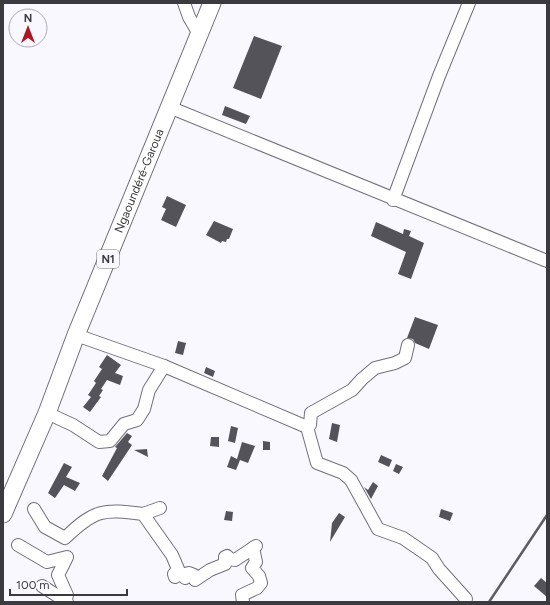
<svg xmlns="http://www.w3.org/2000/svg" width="550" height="605" viewBox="0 0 550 605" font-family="Figtree,sans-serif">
<rect width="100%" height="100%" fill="#f9f7ff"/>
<g fill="#55535a">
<path d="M254,36L282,46L261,99L233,88Z"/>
<path d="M225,106L250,116L246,124L222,115Z"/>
<path d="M167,196L186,205L176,227L161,220L166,209L162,207Z"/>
<path d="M214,221L233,229L229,239H227L226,242L222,241L221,243L206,235Z"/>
<path d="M376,222L403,234L404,229L411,231L409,236L424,243L411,279L398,274L406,252L371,236Z"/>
<path d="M415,317L438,325L429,349L415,343L413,339L407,338Z"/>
<path d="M178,341L186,343L183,355L175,353Z"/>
<path d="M107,355L121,365L115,373L123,376L120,385L107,380L101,389L103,390L99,396L101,397L90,412L83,407L91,397L88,395L96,383L94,381L102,369L99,367Z"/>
<path d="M206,367L215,371L213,377L204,373Z"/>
<path d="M332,423L340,425L337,442L329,439Z"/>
<path d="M231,426L238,428L235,443L228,441Z"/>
<path d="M127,433L132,436L128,442L132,445L108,481L102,476L117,448L115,447Z"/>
<path d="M211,437H219V447L210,446Z"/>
<path d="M263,441L270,442V450H263Z"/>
<path d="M242,442L255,446L248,463L240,460L236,470L227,467L231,456L237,459Z"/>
<path d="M147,449L148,457L134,450Z"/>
<path d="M381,455L392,460L389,467L378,462Z"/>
<path d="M64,463L72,467L66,477L80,483L75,491L64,485L55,498L48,493Z"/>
<path d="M396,464L403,467L399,474L393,471Z"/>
<path d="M373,482L378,486L371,499L364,487L368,490Z"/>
<path d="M441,509L453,513L450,521L439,517Z"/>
<path d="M226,511L233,512L232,521L224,520Z"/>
<path d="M339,513L345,517L330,542L332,523Z"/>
<path d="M541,578L547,583V597L534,586Z"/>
</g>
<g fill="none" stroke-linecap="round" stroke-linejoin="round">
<g stroke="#727078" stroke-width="14">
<g id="minor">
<path d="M184,3L189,17L199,34"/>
<path d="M169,107L547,261"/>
<path d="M393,200L439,76L469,3"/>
<path d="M76,335L164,366L307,427L310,425L311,413L352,390L362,379L375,368L395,363L405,358L408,345"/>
<path d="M47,413L73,425L99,442L110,441L124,424L137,420L144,409L149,390L164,366"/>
<path d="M307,427L317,463L343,473L351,480L378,529L403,538L432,558L439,569L466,599"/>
<path d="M34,509L45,527L65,538C95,509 103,509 143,514L172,555L178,569L174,574L175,577L181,573L185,578L186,574L189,573L194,575L195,580L210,570L225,564V557L227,556L230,559L235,560L253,548"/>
<path d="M143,514L160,508"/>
<path d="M18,545L47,562L67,557L58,575L67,595L66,599L64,600L67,602"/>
<path d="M42,586L64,600"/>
<path d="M243,602L242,595L257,588L261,583L259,576L252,568L256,562L253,548L256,546"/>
</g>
</g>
<g stroke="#727078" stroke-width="19">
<g id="highway">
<path id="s1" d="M3,514L47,413L76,335L212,3"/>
</g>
</g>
<use href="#minor" stroke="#fff" stroke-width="12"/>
<use href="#highway" stroke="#fff" stroke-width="17"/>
<path stroke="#5d5c61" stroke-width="2.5" d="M489,602L547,515"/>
</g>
<g text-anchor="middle" stroke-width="4" stroke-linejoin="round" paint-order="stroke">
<rect fill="#f9f7ff" stroke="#747379" stroke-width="1" x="97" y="250" width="22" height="18" rx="3"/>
<g font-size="11" font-weight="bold" fill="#3b3b3f">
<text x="108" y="263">N1</text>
</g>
<g font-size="12" fill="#3b3b3f" stroke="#f9f7ff">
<text dy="4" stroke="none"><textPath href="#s1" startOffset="360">Ngaoundéré-Garoua</textPath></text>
</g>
</g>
<rect width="550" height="605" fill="none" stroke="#3b3b3f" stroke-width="8"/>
<g transform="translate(28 28)"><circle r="19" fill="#f9f7ff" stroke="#adacb2"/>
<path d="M0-3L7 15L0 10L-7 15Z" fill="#ac1821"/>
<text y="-6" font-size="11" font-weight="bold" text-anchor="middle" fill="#3b3b3f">N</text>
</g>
<path d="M10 589v6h117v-6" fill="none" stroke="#3b3b3f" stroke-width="2"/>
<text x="16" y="589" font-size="12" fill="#3b3b3f" stroke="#f9f7ff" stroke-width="3" paint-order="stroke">100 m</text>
</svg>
